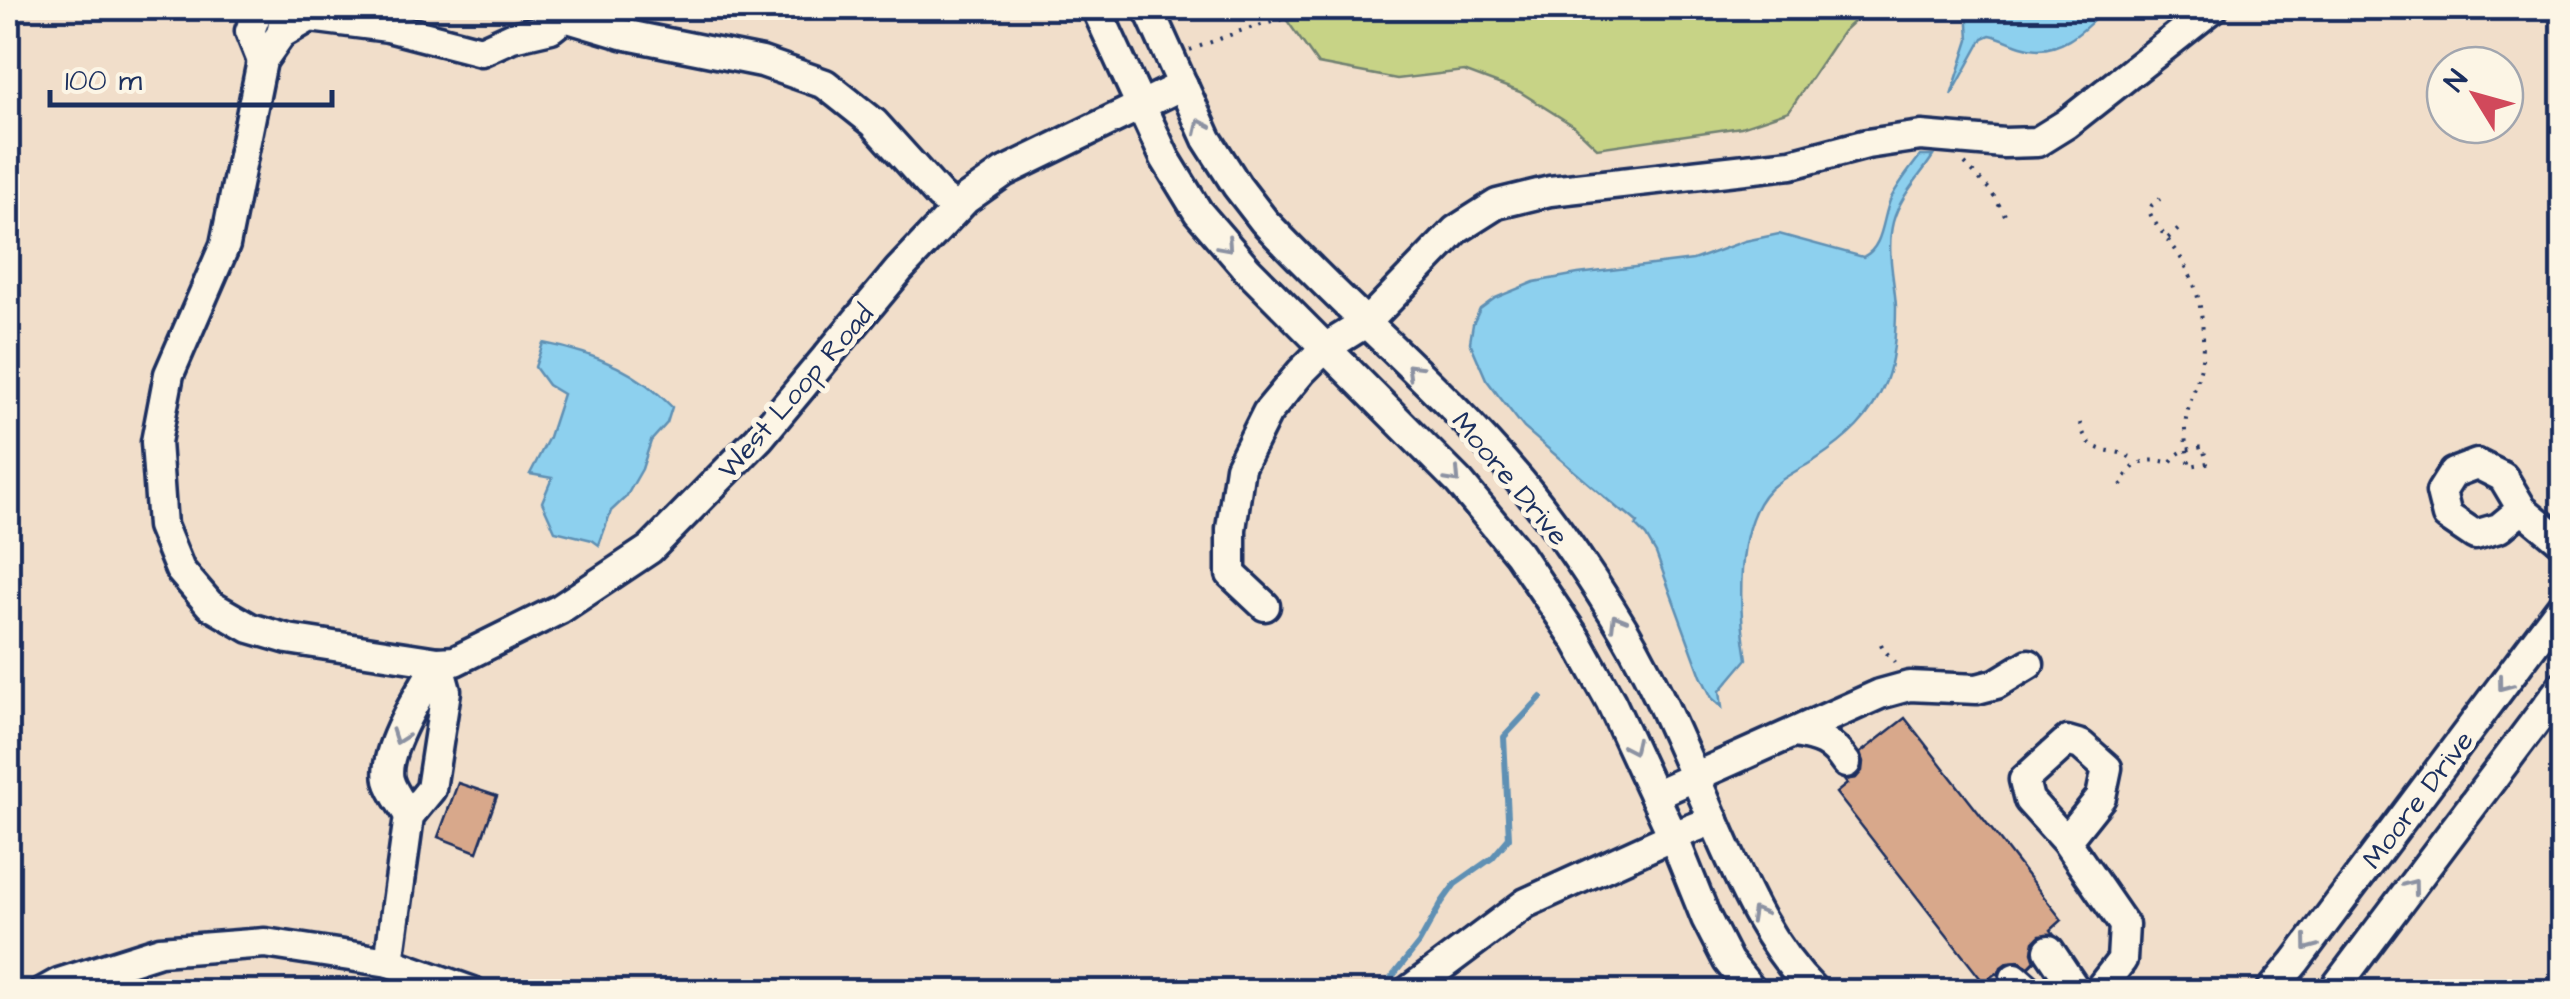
<svg xmlns="http://www.w3.org/2000/svg" width="2570" height="999" viewBox="0 0 2570 999" font-family="'Architects Daughter',sans-serif">
<rect width="100%" height="100%" fill="#fcf5e5"/>
<filter id="ink" filterUnits="userSpaceOnUse"><feTurbulence type="fractalNoise" baseFrequency=".01" numOctaves="2"/><feDisplacementMap in="SourceGraphic" scale="20" xChannelSelector="R" yChannelSelector="G"/><feConvolveMatrix kernelMatrix="1 2 1 2 8 2 1 2 1" color-interpolation-filters="sRGB"/></filter>
<g filter="url(#ink)">
<path fill="#f1deca" fill-rule="evenodd" d="M8,8H2562V991H8ZM2445,65H2505V125H2445Z"/>
<path fill="#c7d386" stroke="#718172" stroke-width="2.5" d="M1187,8H1868L1843,31L1789,111L1741,127L1597,148L1574,126L1520,92L1464,71L1397,79L1318,64L1281,12L1253,16L1187,15Z"/>
<g fill="#8dd0ee" stroke="#5f90b4" stroke-width="2.5">
<path d="M1967,8H2106C2084,31 2057,58 2021,46C2011,43 2001,37 1990,35L1983,38L1951,96L1969,40Z"/>
<path d="M1920,156H1933C1919,178 1900,196 1893,222C1886,250 1894,277 1896,306C1896,329 1894,360 1886,381C1871,418 1847,439 1815,460C1800,469 1783,477 1770,489C1734,525 1739,613 1747,659L1720,691L1722,707L1712,698L1701,676L1656,553L1646,536L1636,526L1638,523L1625,512L1623,513L1524,428L1498,395L1486,379L1470,342L1473,324L1480,309L1495,298L1534,282L1578,274L1693,260L1745,241L1779,234L1863,257C1884,247 1882,218 1891,198C1899,183 1909,170 1920,156Z"/>
<path d="M543,343C591,352 638,371 672,407L667,423L651,441L642,469L626,497L611,511L599,545L592,540L555,531L542,502L552,478L530,474L549,437L563,394L548,385L535,367Z"/>
</g>
<g fill="none" stroke-linecap="round" stroke-linejoin="round">
<path stroke="#5f90b4" stroke-width="6" d="M1380,992L1419,943L1442,902L1455,884L1492,858L1509,838L1504,737L1541,697"/>
</g>
<g fill="#d8a88b" stroke="#1b2f5e" stroke-width="2.5">
<path d="M1905,718L2062,920L2051,930L2054,934L2040,935L2034,941L2032,952L2035,961L2029,967L2019,961L2008,962L2001,967L1998,975L1996,973L1984,983L1836,793L1847,784L1844,780L1856,778L1862,771L1863,762L1860,753Z"/>
<path d="M458,783L497,796L477,852L438,837Z"/>
</g>
<g fill="none" stroke-linecap="round" stroke-linejoin="round">
<g stroke="#1b2f5e" stroke-width="35">
<g id="minor">
<path d="M259,8L250,31L262,61"/>
<path d="M286,8L281,34L262,61L225,245L169,374L156,442L162,526L180,570L210,605L250,628L288,639L438,662L455,661L560,609L650,549L759,438L899,270L966,199L1004,172L1183,85"/>
<path d="M1096,8L1165,158L1198,212L1247,269L1459,482L1518,553L1576,639L1611,702L1673,836L1706,918L1728,961L1753,992"/>
<path d="M1148,8L1207,139L1237,186L1264,221C1347,310 1442,388 1520,481C1554,522 1584,566 1612,611C1656,680 1685,756 1718,830C1744,889 1768,945 1815,992"/>
<path d="M565,17L622,34L762,62L825,84L874,123L940,196L956,209"/>
<path d="M281,34L310,17L388,27L481,51L512,37L551,28L565,17L567,8"/>
<path d="M2522,509L2499,528L2475,535L2447,516L2441,492L2453,473L2477,464L2503,477L2522,509L2562,542"/>
<path d="M1265,606L1231,574V529L1240,467L1267,413L1301,372L1325,348L1367,322L1456,230L1497,204L1550,191L1791,164L1867,144L1921,136L2004,143L2037,142L2066,124L2213,8"/>
<path d="M1794,733C1819,737 1831,741 1846,763"/>
<path d="M1654,795L1880,694L1909,686L1977,689L1996,684L2029,664"/>
<path d="M409,816C403,805 392,792 389,780C382,751 423,688 438,662"/>
<path d="M2066,841L2101,797L2107,768L2081,745L2067,741L2024,780L2029,800L2066,841L2124,925L2122,960L2097,992"/>
<path d="M2049,950L2077,992"/>
<path d="M389,962L409,816L431,789L446,691L438,662"/>
<path d="M2015,978L2031,992"/>
<path d="M43,992L59,983L160,951L265,943L389,962L473,992"/>
<path d="M1407,992L1526,903L1673,836L1714,820"/>
<path d="M2270,992L2295,962L2562,606"/>
<path d="M2332,992L2562,686"/>
</g>
</g>
<g stroke="#1b2f5e" stroke-width="4" stroke-dasharray="2.5 8" stroke-linecap="butt">
<path d="M1190,50L1243,30L1313,11V8"/>
<path d="M1965,164L1990,190L2005,215"/>
<path d="M2168,238L2180,228L2178,225"/>
<path d="M2080,423C2090,463 2115,442 2136,462"/>
<path d="M2121,486C2130,463 2146,456 2170,463C2178,450 2189,449 2203,447L2207,463L2190,466C2187,454 2185,441 2185,428C2186,409 2194,393 2199,375C2204,356 2204,333 2201,313C2198,290 2189,269 2175,249C2166,237 2155,225 2149,211L2152,205L2160,199"/>
<path d="M1881,644C1885,654 1894,658 1898,668"/>
</g>
<use href="#minor" stroke="#fcf5e5" stroke-width="28"/>
</g>
<defs><path id="oneway-chevron" d="M-2-3.5L2.5 0L-2 3.5" fill="none" stroke-width="1.6" stroke-linecap="round" stroke-linejoin="round" transform="scale(2.5)"/></defs>
<g stroke="#8c92a2">
<use href="#oneway-chevron" transform="translate(1201 126) rotate(-115)"/>
<use href="#oneway-chevron" transform="translate(1226 245) rotate(48)"/>
<use href="#oneway-chevron" transform="translate(1413 370) rotate(-135)"/>
<use href="#oneway-chevron" transform="translate(1454 477) rotate(47)"/>
<use href="#oneway-chevron" transform="translate(1617 621) rotate(-121)"/>
<use href="#oneway-chevron" transform="translate(2504 684) rotate(127)"/>
<use href="#oneway-chevron" transform="translate(399 737) rotate(110)"/>
<use href="#oneway-chevron" transform="translate(1632 747) rotate(65)"/>
<use href="#oneway-chevron" transform="translate(2412 886) rotate(-53)"/>
<use href="#oneway-chevron" transform="translate(1757 914) rotate(-119)"/>
<use href="#oneway-chevron" transform="translate(2309 944) rotate(127)"/>
</g>
</g>
<g text-anchor="middle" stroke-width="10" stroke-linejoin="round" paint-order="stroke">
<g font-size="28" fill="#1b2f5e" stroke="#fcf5e5">
<text transform="translate(795 391) rotate(-49)" y="10">West Loop Road</text>
<text transform="translate(1511 478) rotate(50)" y="10">Moore Drive</text>
<text transform="translate(2417 799) rotate(-53)" y="10">Moore Drive</text>
</g>
</g>
<rect width="2570" height="999" fill="none" stroke="#fcf5e5" stroke-width="40"/>
<rect x="20" y="20" width="2530" height="959" fill="none" stroke="#1b2f5e" stroke-width="4" filter="url(#ink)"/>
<g transform="translate(2475 95) rotate(307)"><circle r="48" fill="#fcf5e5" stroke="#a2a6af" stroke-width="2.5"/>
<path d="M0-8L18 38L0 25L-18 38Z" fill="#d1495b"/>
<text y="-15" font-size="28" font-weight="bold" text-anchor="middle" fill="#1b2f5e">N</text>
</g>
<path d="M50 90v15h282v-15" fill="none" stroke="#1b2f5e" stroke-width="5"/>
<text x="65" y="90" font-size="30" fill="#1b2f5e" stroke="#fcf5e5" stroke-width="8" paint-order="stroke">100 m</text>
</svg>
